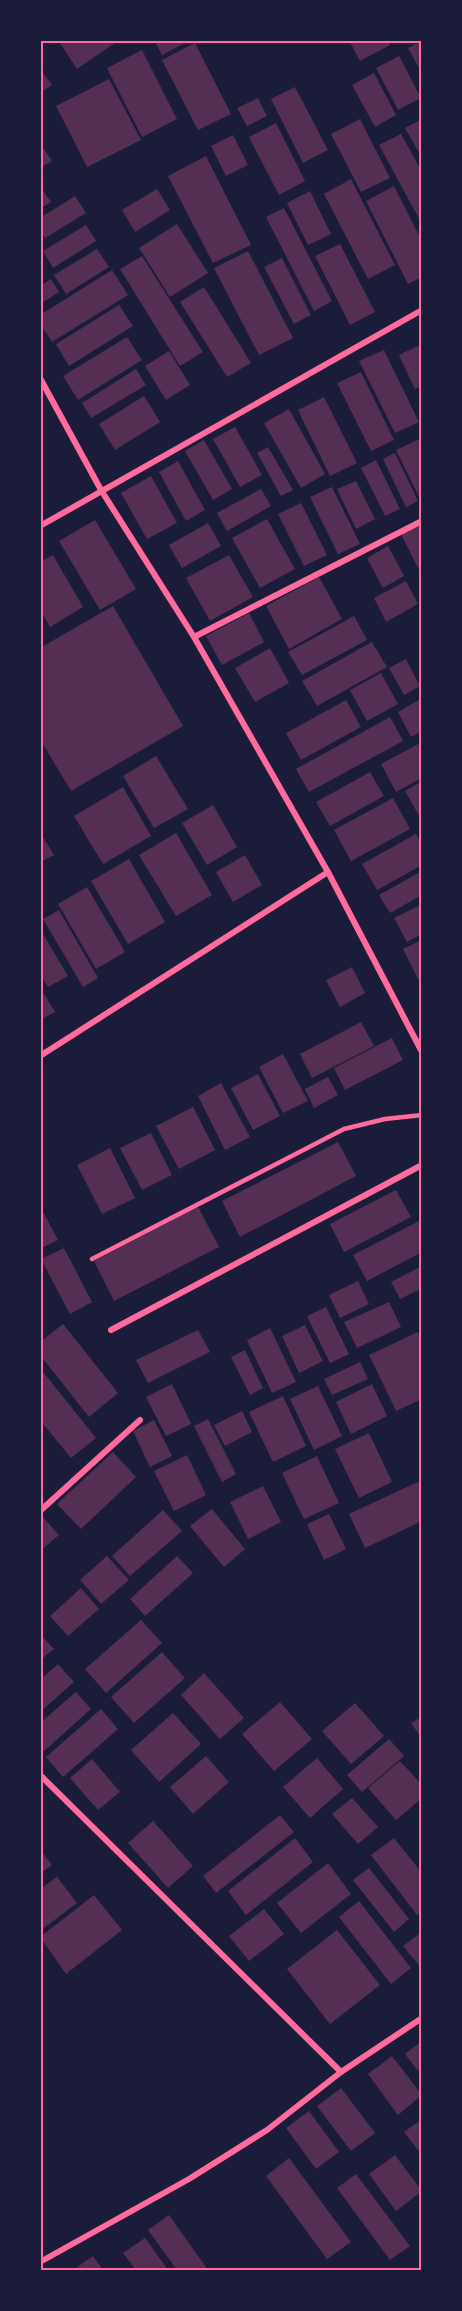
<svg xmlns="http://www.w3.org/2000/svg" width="462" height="2311" viewBox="0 0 462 2311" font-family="'Space Grotesk',sans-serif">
<rect width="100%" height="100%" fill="#1b1b3a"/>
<g fill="#542f53">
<path d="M58,40H119L77,69Z"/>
<path d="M154,40H191L162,55Z"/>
<path d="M349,40H388L390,45L360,61Z"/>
<path d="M422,41V73L408,48Z"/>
<path d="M195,43L231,114L198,130L162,60Z"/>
<path d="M142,50L177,119L142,137L107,68Z"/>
<path d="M399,56L421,98L398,110L376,68Z"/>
<path d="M40,69L52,85L40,93Z"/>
<path d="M374,73L396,115L375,127L352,85Z"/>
<path d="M109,79L141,140L87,167L56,106Z"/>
<path d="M295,87L328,150L303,163L271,99Z"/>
<path d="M258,98L267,116L247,126L237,108Z"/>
<path d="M360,119L390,178L361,192L331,134Z"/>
<path d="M422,119V158L405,128Z"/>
<path d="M276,123L305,181L279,195L249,137Z"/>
<path d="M401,134L422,172V224L379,145Z"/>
<path d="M233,135L248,165L226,176L211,146Z"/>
<path d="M40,143L52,161L40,168Z"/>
<path d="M206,156L251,245L213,263L168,176Z"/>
<path d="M351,179L395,265L368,279L324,194Z"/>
<path d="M40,186L51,202L40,209Z"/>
<path d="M394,186L422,241V277L408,284L366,201Z"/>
<path d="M157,189L170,210L135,232L122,210Z"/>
<path d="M310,191L331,234L308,245L287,203Z"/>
<path d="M75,196L86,213L45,238L40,231V218Z"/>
<path d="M284,208L332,301L314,311L266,217Z"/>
<path d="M177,224L208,273L170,297L139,248Z"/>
<path d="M86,225L96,241L53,268L43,251Z"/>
<path d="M340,244L375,312L350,325L315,256Z"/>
<path d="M97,249L109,267L66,294L54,275Z"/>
<path d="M248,251L293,338L259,355L214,268Z"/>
<path d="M142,256L203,352L180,366L120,269Z"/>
<path d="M282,258L311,315L294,324L264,267Z"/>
<path d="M112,270L128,295L52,342L40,324V315Z"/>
<path d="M51,279L59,292L40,304V286Z"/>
<path d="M204,287L251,363L227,377L180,302Z"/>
<path d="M119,305L133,326L69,366L56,344Z"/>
<path d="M127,337L142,360L78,400L63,376Z"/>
<path d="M422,344V385L415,389L399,355Z"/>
<path d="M384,350L419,422L395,433L359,361Z"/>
<path d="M169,351L190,385L166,400L145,366Z"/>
<path d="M136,369L146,385L91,418L82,403Z"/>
<path d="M361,372L394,440L371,451L337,383Z"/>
<path d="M144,396L160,422L115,450L99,424Z"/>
<path d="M324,397L357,463L330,476L298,410Z"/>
<path d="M289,409L325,474L301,488L264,423Z"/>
<path d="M235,427L262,475L240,487L213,439Z"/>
<path d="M422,438V503L396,450Z"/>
<path d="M204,440L232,489L213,500L185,451Z"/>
<path d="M268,447L293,490L281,496L257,453Z"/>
<path d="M395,453L418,501L406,507L383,459Z"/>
<path d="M376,460L400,509L385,516L361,468Z"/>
<path d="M178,461L205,510L186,521L159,472Z"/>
<path d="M151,476L177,523L147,539L121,493Z"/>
<path d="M356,481L375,519L356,529L337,489Z"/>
<path d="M332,487L360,544L338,554L310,497Z"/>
<path d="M261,489L271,506L227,531L217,513Z"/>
<path d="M301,503L327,555L304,566L278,514Z"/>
<path d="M267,519L295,569L260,588L232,538Z"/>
<path d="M95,520L136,589L100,610L59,541Z"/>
<path d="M208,523L221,546L182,568L169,545Z"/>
<path d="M422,524V576L401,534Z"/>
<path d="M388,546L404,576L383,588L367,558Z"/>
<path d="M53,555L83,607L50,627L40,610V562Z"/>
<path d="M229,555L253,597L210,621L186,578Z"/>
<path d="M319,577L342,619L289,649L266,606Z"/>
<path d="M406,581L418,604L386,622L374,598Z"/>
<path d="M113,606L183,726L71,791L40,739V648Z"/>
<path d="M249,613L264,642L222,665L206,636Z"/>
<path d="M354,616L367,640L302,675L288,652Z"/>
<path d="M372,642L387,667L317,706L302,681Z"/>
<path d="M270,648L289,683L255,702L235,668Z"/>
<path d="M406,659L420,686L404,695L389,668Z"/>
<path d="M381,673L398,704L367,721L350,690Z"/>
<path d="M422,698V731L411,737L398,712Z"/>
<path d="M346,700L361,727L301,760L286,733Z"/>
<path d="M390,717L403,741L309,792L296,769Z"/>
<path d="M422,742V778L396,792L381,764Z"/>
<path d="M156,756L188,809L154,828L123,776Z"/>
<path d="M370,772L384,796L330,826L316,802Z"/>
<path d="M422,781V821L405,791Z"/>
<path d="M123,787L151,836L103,864L74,816Z"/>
<path d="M393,798L410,829L351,861L334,830Z"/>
<path d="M213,805L237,847L207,865L182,823Z"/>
<path d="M40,832L54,855L40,862Z"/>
<path d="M176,833L212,895L176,916L139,855Z"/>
<path d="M416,834L422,844V865L377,890L362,864Z"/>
<path d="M245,855L262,885L233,902L216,872Z"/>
<path d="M129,859L165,922L128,944L91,881Z"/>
<path d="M422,871V895L390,913L379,895Z"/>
<path d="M87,887L125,952L96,969L58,904Z"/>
<path d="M422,904V934L407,942L394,918Z"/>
<path d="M59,910L98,978L83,987L43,919Z"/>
<path d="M40,929L68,976L48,987L40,974Z"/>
<path d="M422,940V978L418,979L403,949Z"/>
<path d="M352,967L365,993L340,1007L326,980Z"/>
<path d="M40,987L55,1012L40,1020Z"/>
<path d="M361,1022L374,1046L312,1078L300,1054Z"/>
<path d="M392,1038L403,1060L345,1090L334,1068Z"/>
<path d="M283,1054L308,1101L283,1113L259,1067Z"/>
<path d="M258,1074L280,1116L253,1130L231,1088Z"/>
<path d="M328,1077L338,1095L314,1108L305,1089Z"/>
<path d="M221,1083L250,1137L225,1150L198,1096Z"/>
<path d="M193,1107L215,1150L179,1169L156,1126Z"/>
<path d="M151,1133L172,1175L142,1190L120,1148Z"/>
<path d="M338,1142L356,1176L240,1237L222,1201Z"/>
<path d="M110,1148L135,1198L102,1214L77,1165Z"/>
<path d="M396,1190L411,1217L344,1252L330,1224Z"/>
<path d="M40,1206L58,1240L40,1249Z"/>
<path d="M198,1207L219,1247L114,1301L94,1261Z"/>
<path d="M421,1220L422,1252L367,1281L353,1255Z"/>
<path d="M64,1248L92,1302L70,1314L41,1259Z"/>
<path d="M422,1266V1288L400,1299L391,1282Z"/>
<path d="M358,1281L369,1304L340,1318L329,1295Z"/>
<path d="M389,1302L401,1327L357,1348L344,1322Z"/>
<path d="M326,1307L349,1354L330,1363L307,1316Z"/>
<path d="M63,1324L118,1393L89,1417L40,1355V1342Z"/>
<path d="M305,1325L323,1361L299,1373L282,1336Z"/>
<path d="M270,1328L296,1382L272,1393L247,1340Z"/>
<path d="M198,1330L210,1352L148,1383L136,1360Z"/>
<path d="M418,1332L422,1340V1399L396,1411L369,1355Z"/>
<path d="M245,1350L263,1388L250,1395L231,1357Z"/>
<path d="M360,1362L368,1379L332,1395L324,1379Z"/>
<path d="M40,1368L96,1438L71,1458L40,1420Z"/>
<path d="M172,1384L191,1424L166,1436L146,1397Z"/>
<path d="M372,1384L387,1416L351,1434L336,1402Z"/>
<path d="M318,1386L342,1436L314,1450L290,1399Z"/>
<path d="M283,1396L306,1446L273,1462L249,1412Z"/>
<path d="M242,1411L252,1432L225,1446L214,1425Z"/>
<path d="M208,1419L236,1474L222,1482L194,1426Z"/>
<path d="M154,1420L172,1456L150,1467L133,1431Z"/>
<path d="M369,1433L392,1482L359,1498L335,1449Z"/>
<path d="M113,1452L136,1477L81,1529L57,1504Z"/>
<path d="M187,1455L206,1495L174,1511L154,1471Z"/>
<path d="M317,1456L339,1503L304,1519L282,1473Z"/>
<path d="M422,1480V1521L365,1548L349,1514Z"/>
<path d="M263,1486L281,1522L248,1539L230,1502Z"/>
<path d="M212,1509L245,1549L224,1567L190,1526Z"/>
<path d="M163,1510L182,1531L130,1576L112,1556Z"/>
<path d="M329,1514L346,1549L324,1560L307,1524Z"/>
<path d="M42,1516L59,1535L40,1551V1517Z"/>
<path d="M107,1556L129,1580L101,1604L80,1580Z"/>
<path d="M177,1556L193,1573L145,1616L130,1599Z"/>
<path d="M81,1588L99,1609L68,1636L50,1616Z"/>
<path d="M141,1620L162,1643L106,1693L85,1669Z"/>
<path d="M40,1634L54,1649L40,1660Z"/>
<path d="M162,1652L185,1678L134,1723L111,1697Z"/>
<path d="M58,1664L74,1682L40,1712V1680Z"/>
<path d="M204,1673L244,1718L220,1739L181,1695Z"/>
<path d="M76,1692L91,1709L44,1751L40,1747V1723Z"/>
<path d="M280,1702L312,1739L274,1771L242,1734Z"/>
<path d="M355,1703L384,1736L351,1764L322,1731Z"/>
<path d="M101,1709L118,1729L63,1777L46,1757Z"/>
<path d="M173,1713L201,1744L159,1782L131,1750Z"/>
<path d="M422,1717V1739L411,1723Z"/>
<path d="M389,1739L404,1756L362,1792L347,1775Z"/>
<path d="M206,1756L229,1782L193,1814L170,1787Z"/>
<path d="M317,1758L343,1789L310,1818L283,1787Z"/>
<path d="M92,1759L120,1792L98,1810L70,1778Z"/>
<path d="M400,1761L422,1785V1798L396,1820L368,1788Z"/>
<path d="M352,1798L378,1827L358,1844L332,1814Z"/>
<path d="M280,1815L294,1832L216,1893L203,1876Z"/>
<path d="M153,1821L193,1866L168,1888L128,1843Z"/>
<path d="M295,1838L313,1862L246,1915L228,1891Z"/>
<path d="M394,1838L422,1873V1911L417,1915L371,1855Z"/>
<path d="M40,1850L52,1865L40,1874Z"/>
<path d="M328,1863L351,1894L301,1933L277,1903Z"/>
<path d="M369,1868L409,1919L394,1932L353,1880Z"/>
<path d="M57,1877L77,1903L40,1931V1889Z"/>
<path d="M94,1895L122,1930L66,1974L40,1937Z"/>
<path d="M359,1901L411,1968L391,1984L339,1917Z"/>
<path d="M264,1909L284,1934L249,1961L229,1936Z"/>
<path d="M337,1930L380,1985L330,2024L287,1969Z"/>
<path d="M422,1932V1969L403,1946Z"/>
<path d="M422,2041V2076L405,2054Z"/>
<path d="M392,2056L422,2095L398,2115L368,2074Z"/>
<path d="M341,2088L375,2133L351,2151L317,2106Z"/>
<path d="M309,2111L339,2152L316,2169L286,2128Z"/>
<path d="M422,2119V2155L404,2132Z"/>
<path d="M395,2155L422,2191L396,2211L369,2174Z"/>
<path d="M289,2158L351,2242L327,2259L266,2176Z"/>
<path d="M356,2174L410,2246L390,2260L337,2188Z"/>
<path d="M169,2215L208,2270H177L148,2230Z"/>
<path d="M145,2238L168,2270H136L123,2253Z"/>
<path d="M93,2256L103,2270H73Z"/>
</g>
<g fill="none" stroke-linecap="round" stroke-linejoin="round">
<path stroke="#ff6b9d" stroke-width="4.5" d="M92,1259L344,1129L385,1119L422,1115"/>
<g stroke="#ff6b9d" stroke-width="6">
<path d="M40,378L101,490L194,637L328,872L422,1052"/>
<path d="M40,526L422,310"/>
<path d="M194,637L420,522"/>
<path d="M40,1056L328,872"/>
<path d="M111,1330L422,1165"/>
<path d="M40,1511L140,1420"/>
<path d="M40,1775L341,2072"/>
<path d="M40,2262L189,2179L267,2130L341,2072L422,2018"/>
</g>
</g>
<rect width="462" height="2311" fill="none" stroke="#1b1b3a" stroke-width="84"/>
<rect x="42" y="42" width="378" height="2227" fill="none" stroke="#ff6b9d" stroke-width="2"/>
</svg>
